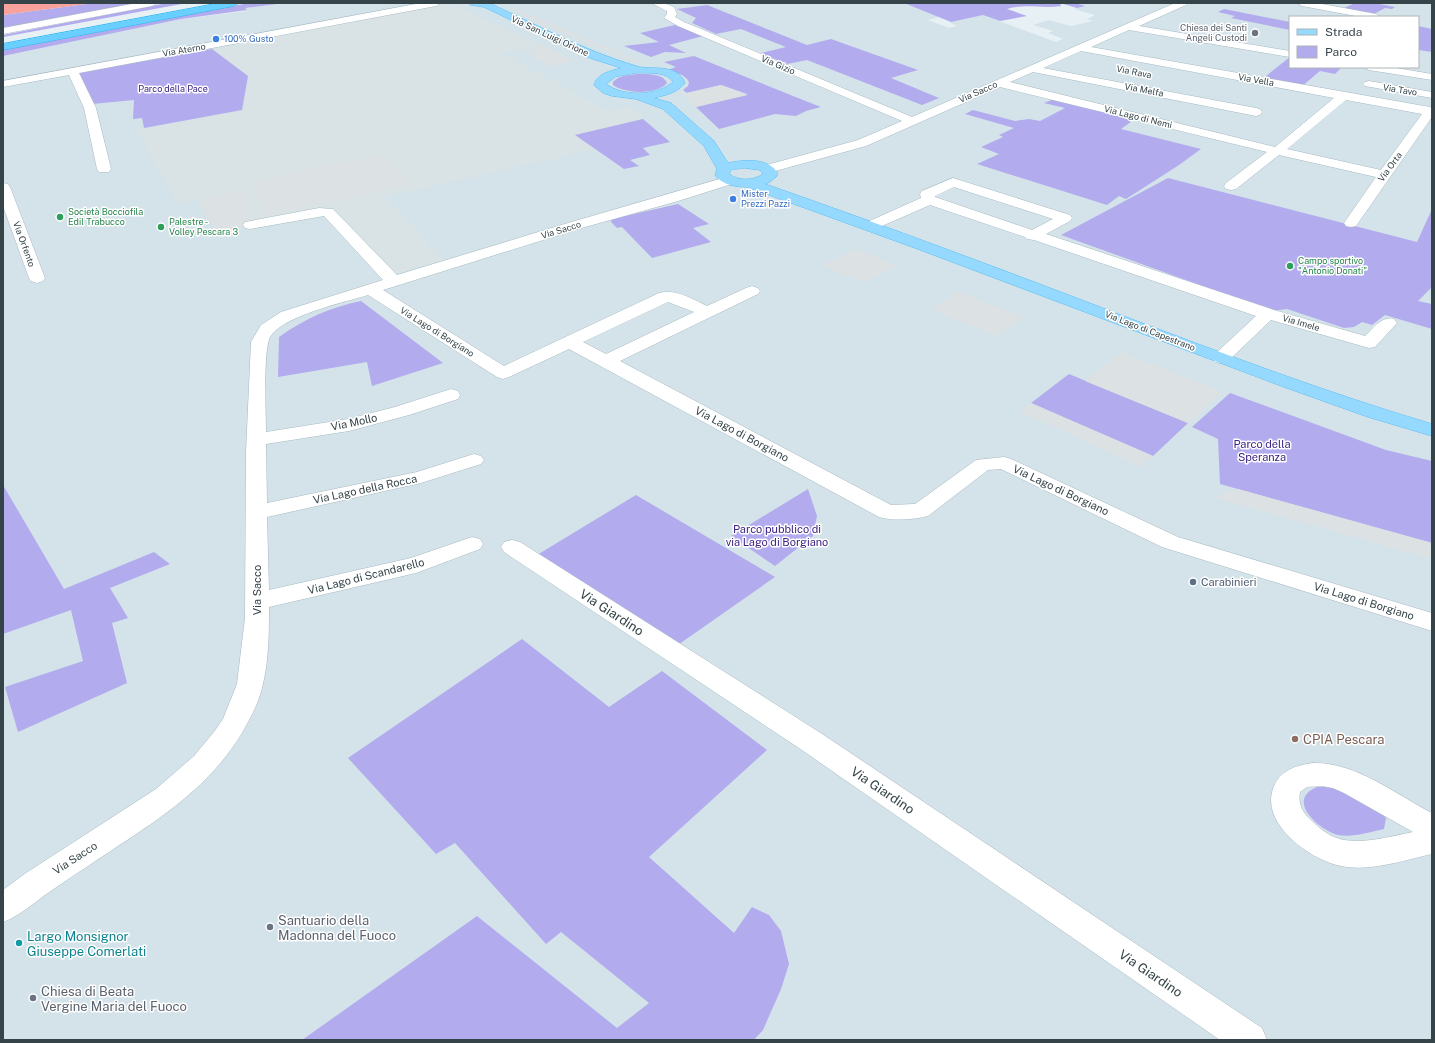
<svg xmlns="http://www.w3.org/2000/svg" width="1435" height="1043" viewBox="0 0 1435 1043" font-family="'Public Sans',sans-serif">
<rect width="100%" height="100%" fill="#e7f0f5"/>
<path fill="#d4e3ea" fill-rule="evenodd" d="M285,3H904L940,17L928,20L949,28L957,26L949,22L983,15L1056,42L1063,39L1048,33L1053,31L1033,25L1049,20L1071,26L1093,21L1087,19L1095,15L1074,9L1084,6L1075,3H1432V1040H3V56L181,19L247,11L245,8ZM1290,17H1418V67H1290Z"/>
<path fill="#d9e2e4" d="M446,3H451L540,45L502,54L608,110L630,106L643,119L576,135L595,148L570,155L384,197L443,259L396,273L333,207L250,223L245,191L177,203L136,130L242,110L248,76L212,49Z"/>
<g fill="#b2abee">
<path d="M94,3H142L3,30V15Z"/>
<path d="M167,3H187L3,37V35Z"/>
<path d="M249,3H285L245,8L247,10L181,19L3,56V50Z"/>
<path d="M904,3H1075L1085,6L1077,8L1060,3L1061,6C1042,9 1025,3 1007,9L1027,16L1000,21L983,15L951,22Z"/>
<path d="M1355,3H1380L1379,4L1395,7L1392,9L1385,8L1372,15L1342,9Z"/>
<path d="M707,5L807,45L831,39L918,70L891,78L939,98L922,105L807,60L787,64L761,53L786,47L741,29L716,34L692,23L696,18L677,9Z"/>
<path d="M1224,9L1290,22V30L1231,18L1235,16L1218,12Z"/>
<path d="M675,25L703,36L669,45L686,53L665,52L651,57L624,46L659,42L640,33Z"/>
<path d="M1418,26L1432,29V52L1418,50Z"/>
<path d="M212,49L248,76L242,110L144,128L142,118L133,119L134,100L92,104L75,73Z"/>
<path d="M694,56L803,100L821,107L806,111L796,116L775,114L719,129L696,107L747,94L721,85L687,93L683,90L688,86L689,82L687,79L682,75L668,70L676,67L664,62Z"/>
<path d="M1290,57V67H1342L1335,74L1320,71L1301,87L1261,80Z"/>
<path d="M638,74C647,74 663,73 667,83C657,95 625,94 613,85V82C619,75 629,75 638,74Z"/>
<path d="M1054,99L1135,119L1121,129L1201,149L1179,165L1126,199L1119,196L1107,205L977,164L999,154L981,147L1003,137L999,135L1014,128L965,114L973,110L1015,121L1029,119L1040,121L1065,108L1044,103Z"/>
<path d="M643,119L670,142L643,148L650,155L630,160L639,166L624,169L575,135Z"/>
<path d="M1168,178L1417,242L1432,209V287L1418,301L1432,304V329L1385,315L1372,325L1362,322L1354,327L1344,328L1287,309L1272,311L1061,235Z"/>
<path d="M678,204L709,224L693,228L711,242L652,258L622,227L617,228L611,222L612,219Z"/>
<path d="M361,301L443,363L372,386L367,362L278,377L279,337C304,319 331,307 361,301Z"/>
<path d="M1069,374L1188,423L1153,456L1031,403Z"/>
<path d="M1230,393L1386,450L1432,461V543L1220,484L1218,439L1192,427Z"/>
<path d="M3,485L64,589L154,552L170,564L110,588L128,618L112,623L127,683L18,732L5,687L83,661L71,610L3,634Z"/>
<path d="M808,489L817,516L813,536L775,566L731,536Z"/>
<path d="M636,495L775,577L675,647L537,555Z"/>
<path d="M522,639L609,707L662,671L767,750L649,857L734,933L752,907L769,915L781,931L789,964L781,989L763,1030L754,1040H302L477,916L617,1028L649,1003L561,932L546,944L455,843L436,854L348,758Z"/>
<path d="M1317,787H1326L1336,789L1377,808L1386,818L1384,829C1370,832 1352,838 1338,835C1319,830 1285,800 1317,787Z"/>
</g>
<g fill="#dce1e3">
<path d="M516,9L642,62L646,61L636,63L528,18H530L512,10Z"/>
<path d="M541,45L574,61L551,66L527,54L535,53L530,50L536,49L534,47Z"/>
<path d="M721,85L748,95L696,107L682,94Z"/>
<path d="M381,154L413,184L268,215L250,182Z"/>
<path d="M245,191L250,226L216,232L198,199Z"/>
<path d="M855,249L897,266L864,283L822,265Z"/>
<path d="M958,292L1024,317L997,336L930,309Z"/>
<path d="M1122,352L1133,357L1223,392L1188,423L1085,381Z"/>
<path d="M1031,403L1153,456L1141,467L1019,411Z"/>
<path d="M1238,489L1432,543V559L1212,497Z"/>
</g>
<path fill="#f8a29d" d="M11,3H94L3,15V4Z"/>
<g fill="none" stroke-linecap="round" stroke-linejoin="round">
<g stroke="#a8bac2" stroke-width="1">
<g id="minor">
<path d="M137,3H157L152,6L3,34V28Z"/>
<path d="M421,3H441L436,6L79,73L96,108L111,169L109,172H99L97,169L84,108L69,75L3,87V81Z"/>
<path d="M651,3H664L674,7L677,14L675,17L684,22L912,117L1175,3H1188L1186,5L1139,26L1290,51V57L1129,30L1091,47L1430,107L1432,108V117L1356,226L1351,227L1346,226L1344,223L1376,177L1279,155L1236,189L1231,190L1226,189L1224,186L1226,183L1267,152L1000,87L866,146L768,173L763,172L761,169L763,166L858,140L902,121L678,26L664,18L667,14V11ZM1081,51L1334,98L1275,147L1010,82L1033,72L1256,116L1260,115L1262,112L1260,109L1256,108L1043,68ZM1346,100L1422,114L1381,170L1287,149Z"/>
<path d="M1297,3H1317L1376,14L1381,17H1361L1302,6Z"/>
<path d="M1364,67H1390L1432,74V80L1369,70Z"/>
<path d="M1369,81L1432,92V98L1365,86L1363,84L1365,82Z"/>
<path d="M730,176L735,177L737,180L735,183L678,201L578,229L383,290L504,366L659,293C677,289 692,299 707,306L746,288L752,286L758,288L760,291L758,294L620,361L891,505L915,504L976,460L1004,457L1011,459L1178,537L1432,613V631L1162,547L1001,469L988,470L928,516C913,520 894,521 879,517L569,349L509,377L503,379L497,377L368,295C345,302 282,316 270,337C263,351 266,414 266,432L348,419L395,407L451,389L458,391L460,395L458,399L409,415L349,431L266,444L267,503L417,472L474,454L481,456L484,460L481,464L421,483L267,517L269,590L411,558L472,537L480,539L483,544L480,549L416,573L269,607C269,633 269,662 262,688C259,700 254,711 248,722C213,789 152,823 91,864C77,873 62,883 48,893C33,903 20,916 3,922V890L26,873L156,789L194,756L214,732L223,719L237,684L245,618L246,452L251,342L261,325L281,312L383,280L324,216L250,229L245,228L243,225L245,222L319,208L333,209L397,275L568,223ZM668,302L694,312L606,354L583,342Z"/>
<path d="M953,178L1070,215L1072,218L1070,221L1046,234L1274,310L1365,336C1374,328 1381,316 1394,319L1397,323L1375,347L1369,348L1271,320L1227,362L1221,363L1215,362L1212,358L1215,354L1256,316L1034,240L1027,239L1025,237L930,205L875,229L870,230L865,229L863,226L865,223L921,198L920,194L922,191ZM954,187L1053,219L1032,230L935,197V196Z"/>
<path d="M3,183L8,184L10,187L45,278L43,281L37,283L31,281L29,278L3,206Z"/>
<path d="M512,540L520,542L819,732L1262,1028L1267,1040H1220L799,748L504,552L501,547L504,542Z"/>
<path d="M1313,763C1356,762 1395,794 1432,813V854C1404,860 1371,872 1341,866C1310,860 1256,822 1275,784C1282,770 1297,765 1313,763ZM1322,786L1333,788L1344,793L1413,832C1392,836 1358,846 1337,838C1327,835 1318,827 1310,819C1302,812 1298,803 1300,792L1307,787Z"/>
</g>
</g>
<g stroke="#59bcf1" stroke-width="1">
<path id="major" d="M469,3H489C537,25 585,51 636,66C652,71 676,62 685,83C677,93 666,95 654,98L671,103L714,141L728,163C743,160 766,157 777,172V176L770,182L765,184C886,226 1006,271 1126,317C1227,355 1328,393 1432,424V436L1368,417L1284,387L915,248L747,187C736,187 722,185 715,175L717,169L704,146L663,109L636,99L612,96L603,93L594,85C597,73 611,71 621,68L590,58L484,7L471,5ZM635,73C646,73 667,71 673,82C657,96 623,97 606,84L615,77ZM745,168L760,170L763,174C753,181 738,181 729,174L731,170Z"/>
</g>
<g stroke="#28b7ee" stroke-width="1">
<path id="highway" d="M219,3H239L234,6L3,50V44Z"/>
</g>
<use href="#minor" fill="#fff" fill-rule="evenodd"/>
<use href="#major" fill="#96d9ff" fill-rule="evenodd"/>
<use href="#highway" fill="#68cfff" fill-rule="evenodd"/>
</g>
<g fill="#6b7280" stroke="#fff" stroke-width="1.5">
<circle cx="1255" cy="33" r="4"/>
<circle cx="270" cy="927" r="4"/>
<circle cx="33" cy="998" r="4"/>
</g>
<g fill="#3f7fe0" stroke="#fff" stroke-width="1.5">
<circle cx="216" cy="39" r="4"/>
<circle cx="733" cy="199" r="4"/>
</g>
<g fill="#2e9e5b" stroke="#fff" stroke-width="1.5">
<circle cx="60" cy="217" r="4"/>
<circle cx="161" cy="227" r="4"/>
<circle cx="1290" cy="266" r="4"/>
</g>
<circle fill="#5c6f8a" stroke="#fff" stroke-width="1.5" cx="1193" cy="582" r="4"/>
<circle fill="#8d6e63" stroke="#fff" stroke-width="1.5" cx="1295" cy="739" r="4"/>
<circle fill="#0f9aa8" stroke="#fff" stroke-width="1.5" cx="19" cy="943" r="4"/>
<g text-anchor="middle" stroke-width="3" stroke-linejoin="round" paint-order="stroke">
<g font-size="9" fill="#5b616d" stroke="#fff" text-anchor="end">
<text x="1247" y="31">Chiesa dei Santi<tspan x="1247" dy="10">Angeli Custodi</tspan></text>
</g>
<g font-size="9" fill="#354449" stroke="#fff">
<text transform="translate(550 36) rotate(25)" y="3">Via San Luigi Orione</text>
<text transform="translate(184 50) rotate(-10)" y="3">Via Aterno</text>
<text transform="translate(778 65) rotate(23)" y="3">Via Gizio</text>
<text transform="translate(1134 72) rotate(11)" y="3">Via Rava</text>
<text transform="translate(1256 80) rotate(10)" y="3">Via Vella</text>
<text transform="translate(1144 90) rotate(11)" y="3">Via Melfa</text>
<text transform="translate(1400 90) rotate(9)" y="3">Via Tavo</text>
<text transform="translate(978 92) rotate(-24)" y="3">Via Sacco</text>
<text transform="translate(1138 117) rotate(14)" y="3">Via Lago di Nemi</text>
<text transform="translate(1390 167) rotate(-54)" y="3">Via Orta</text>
<text transform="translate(561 230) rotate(-17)" y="3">Via Sacco</text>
<text transform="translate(24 244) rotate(70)" y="3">Via Orfento</text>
<text transform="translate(1301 323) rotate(16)" y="3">Via Imele</text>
<text transform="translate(1150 331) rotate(21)" y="3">Via Lago di Capestrano</text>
<text transform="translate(437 332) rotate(32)" y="3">Via Lago di Borgiano</text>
</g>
<g font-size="9" fill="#366cbe" stroke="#fff" text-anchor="start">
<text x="224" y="42">100% Gusto</text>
<text x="741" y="197">Mister<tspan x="741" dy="10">Prezzi Pazzi</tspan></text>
</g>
<g font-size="9" fill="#3b2182" stroke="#fff">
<text x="173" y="92">Parco della Pace</text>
</g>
<g font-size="9" fill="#27864d" stroke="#fff" text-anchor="start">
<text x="68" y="215">Società Bocciofila<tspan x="68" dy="10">Edil Trabucco</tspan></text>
<text x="169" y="225">Palestre -<tspan x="169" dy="10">Volley Pescara 3</tspan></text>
<text x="1298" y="264">Campo sportivo<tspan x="1298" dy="10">"Antonio Donati"</tspan></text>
</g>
<g font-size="11" fill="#354449" stroke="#fff">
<text transform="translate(354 422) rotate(-12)" y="4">Via Mollo</text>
<text transform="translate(742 434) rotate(28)" y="4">Via Lago di Borgiano</text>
<text transform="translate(365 489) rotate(-12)" y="4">Via Lago della Rocca</text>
<text transform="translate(1061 490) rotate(25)" y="4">Via Lago di Borgiano</text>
<text transform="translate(366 576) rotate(-14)" y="4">Via Lago di Scandarello</text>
<text transform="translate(257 590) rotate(-90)" y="4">Via Sacco</text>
<text transform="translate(1364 601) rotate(17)" y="4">Via Lago di Borgiano</text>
<text transform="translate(75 858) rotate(-33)" y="4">Via Sacco</text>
</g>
<g font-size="11" fill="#3b2182" stroke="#fff">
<text x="1262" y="448">Parco della<tspan x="1262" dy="13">Speranza</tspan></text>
<text x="777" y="533">Parco pubblico di<tspan x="777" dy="13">via Lago di Borgiano</tspan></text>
</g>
<g font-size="11" fill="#4e5e75" stroke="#fff" text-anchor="start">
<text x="1201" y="586">Carabinieri</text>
</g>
<g font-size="13" fill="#354449" stroke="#fff">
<text transform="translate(612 612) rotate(33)" y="5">Via Giardino</text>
<text transform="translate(883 790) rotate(34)" y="5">Via Giardino</text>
<text transform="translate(1151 973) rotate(34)" y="5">Via Giardino</text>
</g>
<g font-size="13" fill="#785e54" stroke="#fff" text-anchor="start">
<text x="1303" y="744">CPIA Pescara</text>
</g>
<g font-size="13" fill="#5b616d" stroke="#fff" text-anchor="start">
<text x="278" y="925">Santuario della<tspan x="278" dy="15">Madonna del Fuoco</tspan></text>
<text x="41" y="996">Chiesa di Beata<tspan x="41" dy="15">Vergine Maria del Fuoco</tspan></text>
</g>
<g font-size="13" fill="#0d838f" stroke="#fff" text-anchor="start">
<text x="27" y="941">Largo Monsignor<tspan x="27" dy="15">Giuseppe Comerlati</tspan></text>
</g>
</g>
<rect width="1435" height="1043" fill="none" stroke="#354449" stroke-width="8"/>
<rect x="1289" y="16" width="130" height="52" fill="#ffffff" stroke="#aeb4b6"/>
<rect x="1297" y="29" width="20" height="6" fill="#96d9ff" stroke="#aeb4b6"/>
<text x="1325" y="36" font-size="12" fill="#354449">Strada</text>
<rect x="1297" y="46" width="20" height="12" fill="#b2abee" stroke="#aeb4b6"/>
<text x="1325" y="56" font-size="12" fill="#354449">Parco</text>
</svg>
